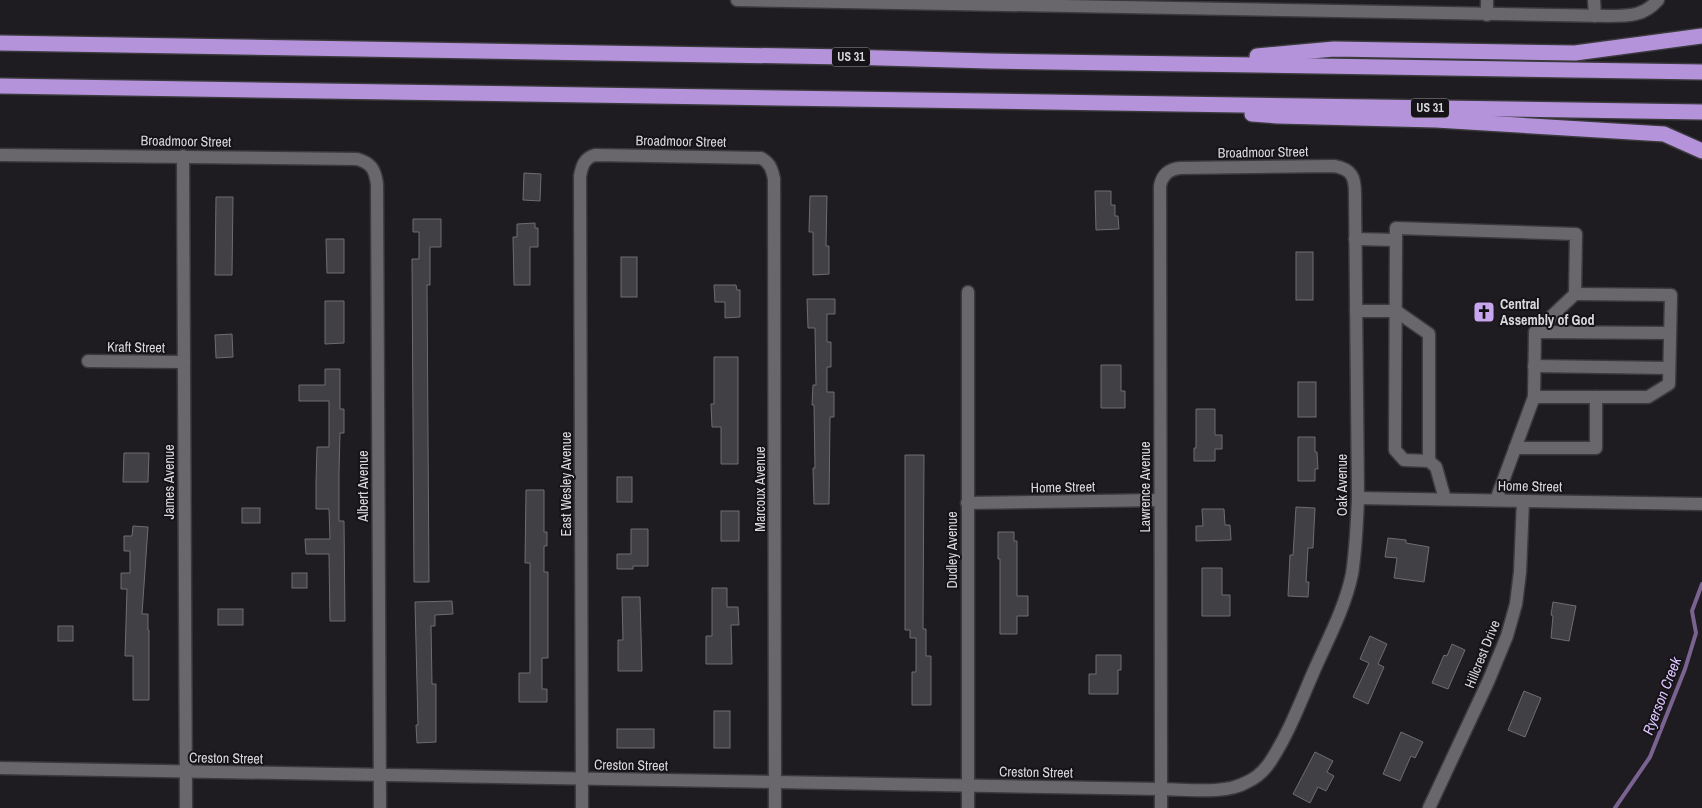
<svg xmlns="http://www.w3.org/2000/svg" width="1702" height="808" viewBox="0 0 1702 808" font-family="'Archivo Narrow',sans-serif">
<rect width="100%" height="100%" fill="#1e1c20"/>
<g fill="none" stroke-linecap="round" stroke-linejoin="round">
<path stroke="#7a6391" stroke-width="4" d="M1615,808L1650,757L1685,669L1696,633L1692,611L1702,584"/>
</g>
<g fill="#414044" stroke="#6e6c70">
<path d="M524,173L541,174L540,201L523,200Z"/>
<path d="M1095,191H1111V205H1115V216H1118L1119,229L1096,230Z"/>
<path d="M810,196H827L826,246H829V274L813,275V232H809Z"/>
<path d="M216,197H233L232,275H215Z"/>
<path d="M413,219H441V247H430V285H427L429,582H414L412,259H419V232H413Z"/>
<path d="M535,223V228H538V247H530V285H514L513,237H517V224Z"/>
<path d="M326,239H344V273H327Z"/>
<rect x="1296" y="252" width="17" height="48"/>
<rect x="621" y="257" width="16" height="40"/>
<path d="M714,285H736L737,290H740V317L725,318V302H715Z"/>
<path d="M807,299H835V314H827V342H831V367H827V392H834V417H830L829,504H814L813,468H815L814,405H812L813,385H816L815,328H808Z"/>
<path d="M325,301H344V343L325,344Z"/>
<path d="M232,334L233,357L216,358L215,335Z"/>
<path d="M714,357H738V464H721V427H712L711,404H714Z"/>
<path d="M1101,365H1121V391H1125V408H1101Z"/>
<path d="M325,369H340V409H344V433H340L339,473V521H344L345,621H330L329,554H306L305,539H330L329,509H316V482L317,447H329V401H299V385H325Z"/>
<rect x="1298" y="382" width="18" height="35"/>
<path d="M1196,409H1215V435H1222V449H1215V461H1194V448H1196Z"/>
<path d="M1298,437H1315V452H1317L1318,469H1315V481H1298Z"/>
<path d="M124,453H149L148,482H123Z"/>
<path d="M905,455H924L923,629H926V656H931V705H912V672H916V638H910V630H905Z"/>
<rect x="617" y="477" width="15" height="25"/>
<path d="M526,490H544V532H547V546H544V572H548V658H542V689H547V702H519V673H530V563H525Z"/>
<path d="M1296,507L1315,508L1313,548H1308L1306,582H1309L1308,597L1288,596L1290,555H1293Z"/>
<rect x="242" y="508" width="18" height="15"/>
<path d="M1202,509H1224L1225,525H1230L1231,540L1196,541V526H1203Z"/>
<rect x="721" y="511" width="18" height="30"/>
<path d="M133,526L148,527L142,614H148V630H149V700H133V656H125L127,589H121V573H130V551H124V536H132Z"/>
<path d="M631,529H648V566H633V569H617V554H631Z"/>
<path d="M998,532H1014V541H1017V596H1028V616H1017V634H1000V559H998Z"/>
<path d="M1388,538L1406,540V543L1429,547L1424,582L1394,578L1397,558L1385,557Z"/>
<path d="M1202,568H1222V595H1230V616H1202Z"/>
<rect x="292" y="573" width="15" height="15"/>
<path d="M712,588H727V607H738L739,625H731L732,664H706V636H712Z"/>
<path d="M622,597H640L642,671H618V640H623Z"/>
<path d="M452,601L453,614L435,615V626H431L432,684H436V742L417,743L416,725H418L415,602Z"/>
<path d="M1553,602L1576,606L1569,641L1551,638L1553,616L1551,615Z"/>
<rect x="218" y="609" width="25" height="16"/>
<rect x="58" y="626" width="15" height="15"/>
<path d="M1370,636L1387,644L1378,664L1384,667L1368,704L1353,697L1369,663L1360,659Z"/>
<path d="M1452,644L1465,650L1448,689L1432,683L1444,655L1447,656Z"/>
<path d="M1096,655H1121V670H1118V694H1089V674H1096Z"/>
<path d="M1524,691L1541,698L1525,737L1508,730Z"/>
<rect x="714" y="711" width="16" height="37"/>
<rect x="617" y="729" width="37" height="19"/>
<path d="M1401,732L1423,742L1415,758L1411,756L1400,781L1383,774Z"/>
<path d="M1315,752L1333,761L1327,772L1334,776L1326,791L1318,787L1310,803L1293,794Z"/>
</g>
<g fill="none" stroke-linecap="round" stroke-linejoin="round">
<g stroke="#3a393c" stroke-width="15">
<g id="minor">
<path d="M737,0L1609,16C1629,16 1644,16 1658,0"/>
<path d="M1594,0L1595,16"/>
<path d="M1487,15V0"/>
<path d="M0,155L357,159C371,163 375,169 377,184L380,808"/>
<path d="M183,156L186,808"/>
<path d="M1355,239L1396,240"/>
<path d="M1356,311H1396L1429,334V461L1404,460L1395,450L1396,240V228L1576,234L1575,294L1535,332L1534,397L1496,500"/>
<path d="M1535,332L1670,333"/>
<path d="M88,361L184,362"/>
<path d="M1534,366L1669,368"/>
<path d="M1534,397H1648L1669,384L1671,295L1575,294"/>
<path d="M1515,448H1596V397"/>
<path d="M1429,461L1436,467L1445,499"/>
<path d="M1358,498L1702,504"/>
<path d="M967,503L1160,500"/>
<path d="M0,768L1161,789C1186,789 1225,795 1247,782C1256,778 1264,771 1270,762C1288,735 1300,703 1313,673C1327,641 1345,608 1352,574C1356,548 1357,523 1358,498L1355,194C1355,177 1352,169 1334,166L1180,168C1169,169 1162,175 1160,186L1161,772V808"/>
<path d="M582,808L580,176C582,166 584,158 595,155L761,158C770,163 772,169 774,179L775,808"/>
<path d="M968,808V292"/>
<path d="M1429,808L1488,682L1507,636L1516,604L1520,572L1523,501"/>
</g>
</g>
<g stroke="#3a393c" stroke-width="18">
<g id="highway">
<path d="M0,43L846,57L989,61L1702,72"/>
<path d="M1257,56L1334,49L1575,53L1702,36"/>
<path d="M0,86L1702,112"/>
<path d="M1252,114L1278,116L1436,120L1664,134L1702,151"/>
</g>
</g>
<use href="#minor" stroke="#69676c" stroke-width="12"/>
<use href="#highway" stroke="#b493db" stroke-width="15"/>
</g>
<defs>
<g id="church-square" transform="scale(1.125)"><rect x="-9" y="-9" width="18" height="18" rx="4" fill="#c8a6ef" stroke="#151317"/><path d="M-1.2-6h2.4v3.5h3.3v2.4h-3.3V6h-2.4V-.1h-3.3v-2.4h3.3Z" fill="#111"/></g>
</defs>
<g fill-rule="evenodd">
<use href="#church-square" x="1484" y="312"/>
</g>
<g text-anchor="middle" stroke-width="4" stroke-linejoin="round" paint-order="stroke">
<g fill="#151317" stroke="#9e9da0" stroke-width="1">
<rect x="832" y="47.5" width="38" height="19" rx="4"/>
<rect x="1411" y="98.5" width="38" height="19" rx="4"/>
</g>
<g font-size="12" font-weight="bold" fill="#d9d8da">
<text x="851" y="61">US 31</text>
<text x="1430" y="112">US 31</text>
</g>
<g font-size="14" fill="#d9d8da" stroke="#151317">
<text transform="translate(186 141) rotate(1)" y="5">Broadmoor Street</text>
<text transform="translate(681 141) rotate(1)" y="5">Broadmoor Street</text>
<text transform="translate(1263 152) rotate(-1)" y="5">Broadmoor Street</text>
<text transform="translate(136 347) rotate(1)" y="5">Kraft Street</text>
<text transform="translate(169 482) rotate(-90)" y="5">James Avenue</text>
<text transform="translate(566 484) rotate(-90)" y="5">East Wesley Avenue</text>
<text transform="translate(1342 485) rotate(-90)" y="5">Oak Avenue</text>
<text transform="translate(363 486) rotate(-90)" y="5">Albert Avenue</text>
<text transform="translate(1530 486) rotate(1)" y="5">Home Street</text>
<text transform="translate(1063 487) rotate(-1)" y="5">Home Street</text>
<text transform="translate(1145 487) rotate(-90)" y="5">Lawrence Avenue</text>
<text transform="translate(760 489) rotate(-90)" y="5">Marcoux Avenue</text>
<text transform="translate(952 550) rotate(-90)" y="5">Dudley Avenue</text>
<text transform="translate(1482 654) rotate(-68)" y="5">Hillcrest Drive</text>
<text transform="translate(226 758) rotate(1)" y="5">Creston Street</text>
<text transform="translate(631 765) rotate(1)" y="5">Creston Street</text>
<text transform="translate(1036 772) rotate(1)" y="5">Creston Street</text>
</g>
<g font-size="14" font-weight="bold" fill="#d9d8da" stroke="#151317" text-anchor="start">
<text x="1500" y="309">Central<tspan x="1500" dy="16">Assembly of God</tspan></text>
</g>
<g font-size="15" font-style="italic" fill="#dec3fe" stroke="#151317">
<text transform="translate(1662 696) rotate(-69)" y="5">Ryerson Creek</text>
</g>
</g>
</svg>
